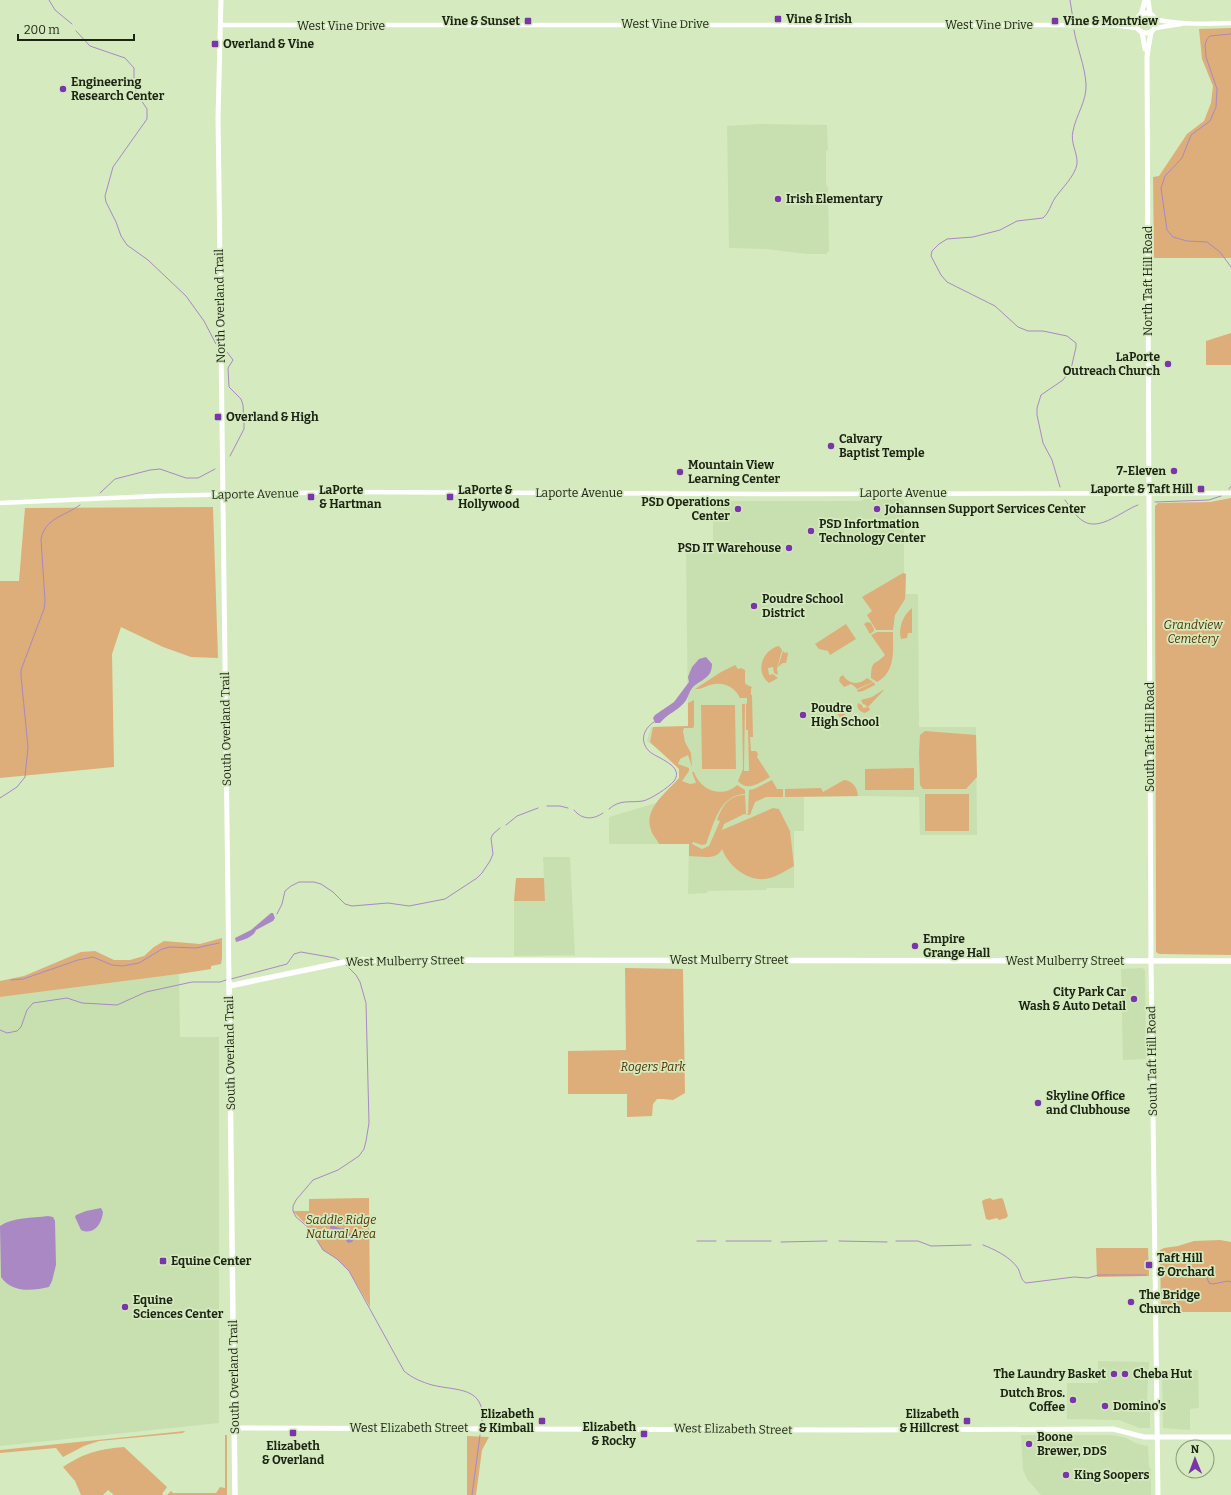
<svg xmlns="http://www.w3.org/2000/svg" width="1231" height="1495" viewBox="0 0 1231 1495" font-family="Bitter,serif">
<rect width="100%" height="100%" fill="#d5eabf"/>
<g fill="#c8e0af">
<path d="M760,124L827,125L828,150L826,151V184L828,188L829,251L826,254H807L765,249L729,248L727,126Z"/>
<path d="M864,499H902L904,501V573L906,574V594H918L919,727H976L977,835H920L919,797L863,796L804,797V831H794V888H767L766,890L708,891L707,893L688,894L689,844H609V817L656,803L679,778V766L647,741L651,727L688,726L686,546H713V507H728V501H860Z"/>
<path d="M543,857H570L575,955L514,956V901H545Z"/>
<path d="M1142,968L1145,970L1146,1059L1123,1060L1121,969Z"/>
<path d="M179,974L180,1037H219V1423L0,1446V997Z"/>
<path d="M1098,1361L1149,1362L1147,1400L1150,1402V1427L1149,1428H1139L1119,1420L1067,1419V1383H1098Z"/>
<path d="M1162,1370H1198L1199,1408L1190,1409V1430L1163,1428Z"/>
<path d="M1021,1435H1113L1126,1438L1138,1444L1148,1446L1149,1467L1151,1469V1495H1041L1027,1479L1023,1470Z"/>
</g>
<g fill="#ddae79">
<path d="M1231,28V258H1154L1153,177L1159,176L1187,134L1204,121L1211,103L1213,86L1202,59L1199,29Z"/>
<path d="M1231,333V365H1206V341Z"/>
<path d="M1231,498V955L1159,954L1156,952L1155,506L1158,503L1210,502Z"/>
<path d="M213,507L218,658L191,657L163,647L121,627L112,654L114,767L0,778V581H19L25,508Z"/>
<path d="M903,573L906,574L905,599L895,615L893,630H876L867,615L872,611L862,597Z"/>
<path d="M912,608V633H908L907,638L901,639C898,628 903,615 912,608Z"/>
<path d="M867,622L871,623L874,629V631L870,634L864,624Z"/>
<path d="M846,624L856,639L830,655L828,651L819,649L815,644Z"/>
<path d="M877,632H893C893,650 896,672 877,682L871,678C871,659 875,666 885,655L871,635Z"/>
<path d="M779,646L782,650L777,669L778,675L774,673L773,667L768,668L769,675L773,674L778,678L769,683C754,672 763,649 779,646Z"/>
<path d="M783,651L785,653L787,652L788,654L786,663H783L778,667Z"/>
<path d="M735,665L738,669L741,668L745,670V698H740C735,687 723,681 710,685C703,687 703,689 695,689L721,672Z"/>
<path d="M843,675C849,685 860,685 867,678L873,682L857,689L854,686L851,684L844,687L839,681L840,677Z"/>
<path d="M874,682L875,685L863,691L858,692L857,690Z"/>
<path d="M745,683L747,685L752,687L751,689V695H752L753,737H750L751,751H756L758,754L757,757L770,777C760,783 747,792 738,781L743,769L742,704H745L744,771H749L748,730H746V704L747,703V698H745Z"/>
<path d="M883,690H884L869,706L866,707V705L863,704L861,700L872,697Z"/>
<path d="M694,700V726L693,728H684L683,731L685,742L691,753L692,767L688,755L680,759L678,764L689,768V771L682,781L690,784L696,783L692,772H694C700,790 722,799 737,785L745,790V794C719,795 714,824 706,844L702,845L693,842L692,844L702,849L709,846L720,821L717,820C722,806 729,795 745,795L746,814H748L749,790L754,789L772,780L777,789H783V797H766L755,802L750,815L744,814L724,824L722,830L773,808L779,809L790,831L794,866C785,871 775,878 765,879C746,881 728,865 722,849C717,861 700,856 689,856V844H659C657,839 652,835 651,830C643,809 667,792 679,778V769L676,766L650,742L653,727L688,726V703Z"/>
<path d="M858,703L862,705L863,708L869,707L870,710L865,713C860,712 856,708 858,703Z"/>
<path d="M701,705H735L736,769H702Z"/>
<path d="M844,708L847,724L845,726L837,713Z"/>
<path d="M925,731L976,735L977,777L966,789H923L920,785L919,753L920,735Z"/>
<path d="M914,768V790H865V769Z"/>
<path d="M844,780C853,781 857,787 858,796L785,797V789L821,788L823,792Z"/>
<rect x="925" y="794" width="44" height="37"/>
<path d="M516,878H544L545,901H514Z"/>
<path d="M222,938V958L221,964L211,966V969L179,974L0,997V981L24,976L81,952L95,951L114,960H130L144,956L154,947L164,941L200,944Z"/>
<path d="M625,968L683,969L685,1093L673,1100L663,1099H657L653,1104L652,1116L627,1117V1094H568V1051L626,1050Z"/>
<path d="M369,1198L370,1307L349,1271L337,1259L323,1250L310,1229L293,1211H309V1199Z"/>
<path d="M990,1198L993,1200L1001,1198L1003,1199L1008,1216L1006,1218L999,1220L997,1218L989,1220L986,1219L982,1202L983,1200Z"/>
<path d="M1220,1240L1231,1242V1312H1161L1160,1250L1164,1248L1178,1246L1194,1241Z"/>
<path d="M1096,1248H1148L1149,1276L1097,1277Z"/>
<path d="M185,1431L183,1433L99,1441L84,1446L63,1457L56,1448L0,1453V1450Z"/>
<path d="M225,1435H227V1495H167L171,1491L173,1493H216L220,1487L225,1488Z"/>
<path d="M467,1436L489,1437L482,1450L476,1495H467Z"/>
<path d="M124,1447L167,1487L162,1494L164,1495H114L108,1490L103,1495H81L75,1481L63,1467C84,1453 99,1449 124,1447Z"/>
</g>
<g fill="#a988c4">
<path d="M706,657L712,664C712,678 702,679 693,687C689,691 688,699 684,703C677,711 667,714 660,723H655L653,718L655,715L674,702L689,682L688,677L692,667L699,659Z"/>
<path d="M271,913H273L275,918L273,921L256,930C254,937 243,940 236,942L235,938L251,930Z"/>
<path d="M101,1208L103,1212C102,1223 94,1236 81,1230L75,1217L76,1215L86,1211Z"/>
<path d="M48,1216L53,1217L55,1221L56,1265L52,1281L49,1287C33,1291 11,1293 1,1277L0,1226C13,1217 32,1218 48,1216Z"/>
<path d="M331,1225L342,1229L343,1228L346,1230V1232L350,1233L354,1239L352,1242L348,1243C344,1236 335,1234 330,1228Z"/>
</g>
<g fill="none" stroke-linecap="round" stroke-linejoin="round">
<g stroke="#a988c4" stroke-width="1">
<path d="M49,0L55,10L72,24"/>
<path d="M1070,0L1073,19"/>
<path d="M76,31L90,46L125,58L134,68V86L137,94L147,109V119L113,167L105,196L106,202L116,222L121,236L127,245L148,260L186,296L204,321L216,344"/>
<path d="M1231,34L1210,36L1207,39L1205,45L1206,57L1217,89L1216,107L1210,121L1191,135L1182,158L1165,176L1161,188L1167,230L1173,237L1187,241L1207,242L1220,252L1231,267"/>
<path d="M227,352L233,360L228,368L229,387L241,399L243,405L244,423V429L230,456"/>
<path d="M1060,487L1052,460L1043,443L1037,415V408L1041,395L1063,380L1071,369L1076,347V343L1067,336L1043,331H1028L1018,327L995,306L947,282L941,275L931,256L932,251L939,244L947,239L973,237L1000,230L1017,221L1043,218C1049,213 1051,204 1055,198C1062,188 1075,176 1077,164C1078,153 1070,143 1073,131C1076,115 1087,101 1086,84C1085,66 1077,48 1074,30"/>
<path d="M1229,489L1231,486"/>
<path d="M100,493L115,479L150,470L160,469L186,478H198L215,469"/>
<path d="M1065,500C1070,506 1076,517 1083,521C1100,532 1123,510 1138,505"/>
<path d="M1155,502L1209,500L1221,496"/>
<path d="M0,798L17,787L25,777L28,747L21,676V670L44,609L45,601L41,539C45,518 65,516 80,505"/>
<path d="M547,806H560L568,808"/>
<path d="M609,809C620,799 629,803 643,801C651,799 668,788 674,781C685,766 657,758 650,752C639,742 643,729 654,722"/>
<path d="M574,810C582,820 593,820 603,813"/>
<path d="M506,825L517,816L538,808"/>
<path d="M277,914L282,904L285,891L291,886L299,882H314L321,884L333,892L345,904L352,906L388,903L409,906L445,899L477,878L482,873L490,861L493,854L491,838L493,834L500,828"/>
<path d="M345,964L356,975L360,982L366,1003L369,1123L366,1141L364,1149L359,1156L338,1170L313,1180L296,1200L293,1206V1211L296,1217L310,1229L323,1250L337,1259L349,1271L404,1371C412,1378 422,1382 432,1385C456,1391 486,1386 482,1422"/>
<path d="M231,979L287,964L294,954L301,952L335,958L341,961"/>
<path d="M11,980L23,979L78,960L93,957L112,965L123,966L139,963L162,949L170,947L196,948L219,943"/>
<path d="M0,1030L7,1033L17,1031L21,1027L27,1010L33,1003L67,998L82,1003L117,1005L146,992L192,982H220L226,980"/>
<path d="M697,1241H716"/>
<path d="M726,1241H771"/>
<path d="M839,1241L887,1242"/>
<path d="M896,1241H918L931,1246L971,1245"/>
<path d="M781,1242L827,1241"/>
<path d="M983,1245C994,1249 1010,1257 1017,1267C1021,1272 1020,1280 1026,1283L1074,1277L1088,1278L1098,1275H1146"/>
<path d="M1179,1272L1203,1270L1205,1273L1209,1283L1213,1284L1228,1281L1231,1282"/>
<path d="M1167,1273H1173"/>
<path d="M472,1495L480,1435"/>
</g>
<g stroke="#fff" stroke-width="4.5">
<path d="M1154,19C1179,25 1205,24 1231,23"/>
<path d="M1119,23L1137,19"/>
<path d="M220,25H1110L1137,28"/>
<path d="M1155,28L1181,24"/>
<path d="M0,503L156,496L343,492L776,494L1231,493"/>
</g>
<g stroke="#fff" stroke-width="5">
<path d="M221,0L218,118L219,184L229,982"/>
<path d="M1148,0L1150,14"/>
<circle cx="1146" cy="23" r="10"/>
<path d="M1141,15L1145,0"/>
<path d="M1142,32L1145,49"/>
<path d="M1151,32L1147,56L1151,961L1158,1495"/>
<path d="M235,1428L858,1430L1113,1429L1144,1437H1231"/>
</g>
<g stroke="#fff" stroke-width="5.5">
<path d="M229,982L235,1495"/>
<path d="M229,986L354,960L1231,961"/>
</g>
</g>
<g fill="#7a35a8" stroke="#d5eabf" stroke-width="1.5">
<rect x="774" y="15" width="8" height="8" rx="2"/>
<rect x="524" y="17" width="8" height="8" rx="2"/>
<rect x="1051" y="17" width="8" height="8" rx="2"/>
<rect x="211" y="40" width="8" height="8" rx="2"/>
<circle cx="63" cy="89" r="4"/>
<circle cx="778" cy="199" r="4"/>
<circle cx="1168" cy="364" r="4"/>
<rect x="214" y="413" width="8" height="8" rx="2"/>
<circle cx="831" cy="446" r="4"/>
<circle cx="1174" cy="471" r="4"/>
<circle cx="680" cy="472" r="4"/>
<rect x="1197" y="485" width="8" height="8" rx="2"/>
<rect x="307" y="493" width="8" height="8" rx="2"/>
<rect x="446" y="493" width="8" height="8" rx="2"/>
<circle cx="738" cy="509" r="4"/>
<circle cx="877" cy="509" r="4"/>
<circle cx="811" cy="531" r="4"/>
<circle cx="789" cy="548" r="4"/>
<circle cx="754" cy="606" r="4"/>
<circle cx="803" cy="715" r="4"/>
<circle cx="915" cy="946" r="4"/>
<circle cx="1134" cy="999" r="4"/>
<circle cx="1038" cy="1103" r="4"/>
<rect x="159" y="1257" width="8" height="8" rx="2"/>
<rect x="1145" y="1261" width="8" height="8" rx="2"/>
<circle cx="1131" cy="1302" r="4"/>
<circle cx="125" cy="1307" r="4"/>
<circle cx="1114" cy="1374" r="4"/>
<circle cx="1125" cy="1374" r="4"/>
<circle cx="1073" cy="1400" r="4"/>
<circle cx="1105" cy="1406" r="4"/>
<rect x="538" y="1417" width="8" height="8" rx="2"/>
<rect x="963" y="1417" width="8" height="8" rx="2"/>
<rect x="289" y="1429" width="8" height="8" rx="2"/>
<rect x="640" y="1430" width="8" height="8" rx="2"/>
<circle cx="1029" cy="1444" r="4"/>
<circle cx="1066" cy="1475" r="4"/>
</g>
<g text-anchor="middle" stroke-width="3.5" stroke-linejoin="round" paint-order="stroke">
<g font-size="12" font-weight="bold" fill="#1c2414" stroke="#d5eabf" text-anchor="start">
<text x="786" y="23">Vine &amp; Irish</text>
<text x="520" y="25" text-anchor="end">Vine &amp; Sunset</text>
<text x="1063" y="25">Vine &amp; Montview</text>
<text x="223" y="48">Overland &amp; Vine</text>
<text x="71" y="86">Engineering<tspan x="71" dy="14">Research Center</tspan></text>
<text x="786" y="203">Irish Elementary</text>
<text x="1160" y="361" text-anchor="end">LaPorte<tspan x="1160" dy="14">Outreach Church</tspan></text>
<text x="226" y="421">Overland &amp; High</text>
<text x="839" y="443">Calvary<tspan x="839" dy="14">Baptist Temple</tspan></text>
<text x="688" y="469">Mountain View<tspan x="688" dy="14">Learning Center</tspan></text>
<text x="1166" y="475" text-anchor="end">7-Eleven</text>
<text x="1193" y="493" text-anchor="end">Laporte &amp; Taft Hill</text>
<text x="319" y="494">LaPorte<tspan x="319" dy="14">&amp; Hartman</tspan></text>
<text x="458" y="494">LaPorte &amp;<tspan x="458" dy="14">Hollywood</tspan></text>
<text x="730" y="506" text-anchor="end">PSD Operations<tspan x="730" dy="14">Center</tspan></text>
<text x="885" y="513">Johannsen Support Services Center</text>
<text x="819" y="528">PSD Infortmation<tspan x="819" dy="14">Technology Center</tspan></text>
<text x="781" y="552" text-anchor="end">PSD IT Warehouse</text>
<text x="762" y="603">Poudre School<tspan x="762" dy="14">District</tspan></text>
<text x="811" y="712">Poudre<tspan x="811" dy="14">High School</tspan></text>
<text x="923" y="943">Empire<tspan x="923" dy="14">Grange Hall</tspan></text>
<text x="1126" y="996" text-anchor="end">City Park Car<tspan x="1126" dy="14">Wash &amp; Auto Detail</tspan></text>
<text x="1046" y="1100">Skyline Office<tspan x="1046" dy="14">and Clubhouse</tspan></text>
<text x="1157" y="1262">Taft Hill<tspan x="1157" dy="14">&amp; Orchard</tspan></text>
<text x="171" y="1265">Equine Center</text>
<text x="1139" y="1299">The Bridge<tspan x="1139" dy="14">Church</tspan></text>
<text x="133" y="1304">Equine<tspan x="133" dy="14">Sciences Center</tspan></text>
<text x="1106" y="1378" text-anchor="end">The Laundry Basket</text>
<text x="1133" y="1378">Cheba Hut</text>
<text x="1065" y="1397" text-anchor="end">Dutch Bros.<tspan x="1065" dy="14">Coffee</tspan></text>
<text x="1113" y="1410">Domino's</text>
<text x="534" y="1418" text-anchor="end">Elizabeth<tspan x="534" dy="14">&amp; Kimball</tspan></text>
<text x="959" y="1418" text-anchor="end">Elizabeth<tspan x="959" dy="14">&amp; Hillcrest</tspan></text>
<text x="636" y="1431" text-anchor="end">Elizabeth<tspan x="636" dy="14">&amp; Rocky</tspan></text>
<text x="1037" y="1441">Boone<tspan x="1037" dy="14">Brewer, DDS</tspan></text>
<text x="293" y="1450" text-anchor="middle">Elizabeth<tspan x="293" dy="14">&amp; Overland</tspan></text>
<text x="1074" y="1479">King Soopers</text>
</g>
<g font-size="12" fill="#1c2414" stroke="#d5eabf">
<text x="665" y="28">West Vine Drive</text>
<text x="989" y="29">West Vine Drive</text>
<text x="341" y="30">West Vine Drive</text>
<text transform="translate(1148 281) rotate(-90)" y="4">North Taft Hill Road</text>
<text transform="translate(220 306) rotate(-91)" y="4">North Overland Trail</text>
<text x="579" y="497">Laporte Avenue</text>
<text x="903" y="497">Laporte Avenue</text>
<text transform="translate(255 494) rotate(-1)" y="4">Laporte Avenue</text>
<text transform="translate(226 729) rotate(-91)" y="4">South Overland Trail</text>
<text transform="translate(1150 737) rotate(-90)" y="4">South Taft Hill Road</text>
<text x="729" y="964">West Mulberry Street</text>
<text transform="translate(405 961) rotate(-1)" y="4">West Mulberry Street</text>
<text x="1065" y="965">West Mulberry Street</text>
<text transform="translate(230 1053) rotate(-91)" y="4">South Overland Trail</text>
<text transform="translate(1152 1061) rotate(-91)" y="4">South Taft Hill Road</text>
<text transform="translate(234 1377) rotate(-91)" y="4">South Overland Trail</text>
<text x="409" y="1432">West Elizabeth Street</text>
<text transform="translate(733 1429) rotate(1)" y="4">West Elizabeth Street</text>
</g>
<g font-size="12" font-style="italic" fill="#513001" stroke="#d5eabf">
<text x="1193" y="629">Grandview<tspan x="1193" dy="14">Cemetery</tspan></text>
<text x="653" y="1071">Rogers Park</text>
<text x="341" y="1224">Saddle Ridge<tspan x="341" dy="14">Natural Area</tspan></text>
</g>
</g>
<g transform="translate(1195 1459) rotate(359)"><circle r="19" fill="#d5eabf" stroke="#8b9b7b"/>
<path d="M0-3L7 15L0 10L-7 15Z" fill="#7a35a8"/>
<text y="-6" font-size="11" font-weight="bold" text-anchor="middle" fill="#1c2414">N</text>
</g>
<path d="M18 34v6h116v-6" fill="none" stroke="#1c2414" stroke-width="2"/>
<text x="24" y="34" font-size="12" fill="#1c2414" stroke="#d5eabf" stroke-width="3" paint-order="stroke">200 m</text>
</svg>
